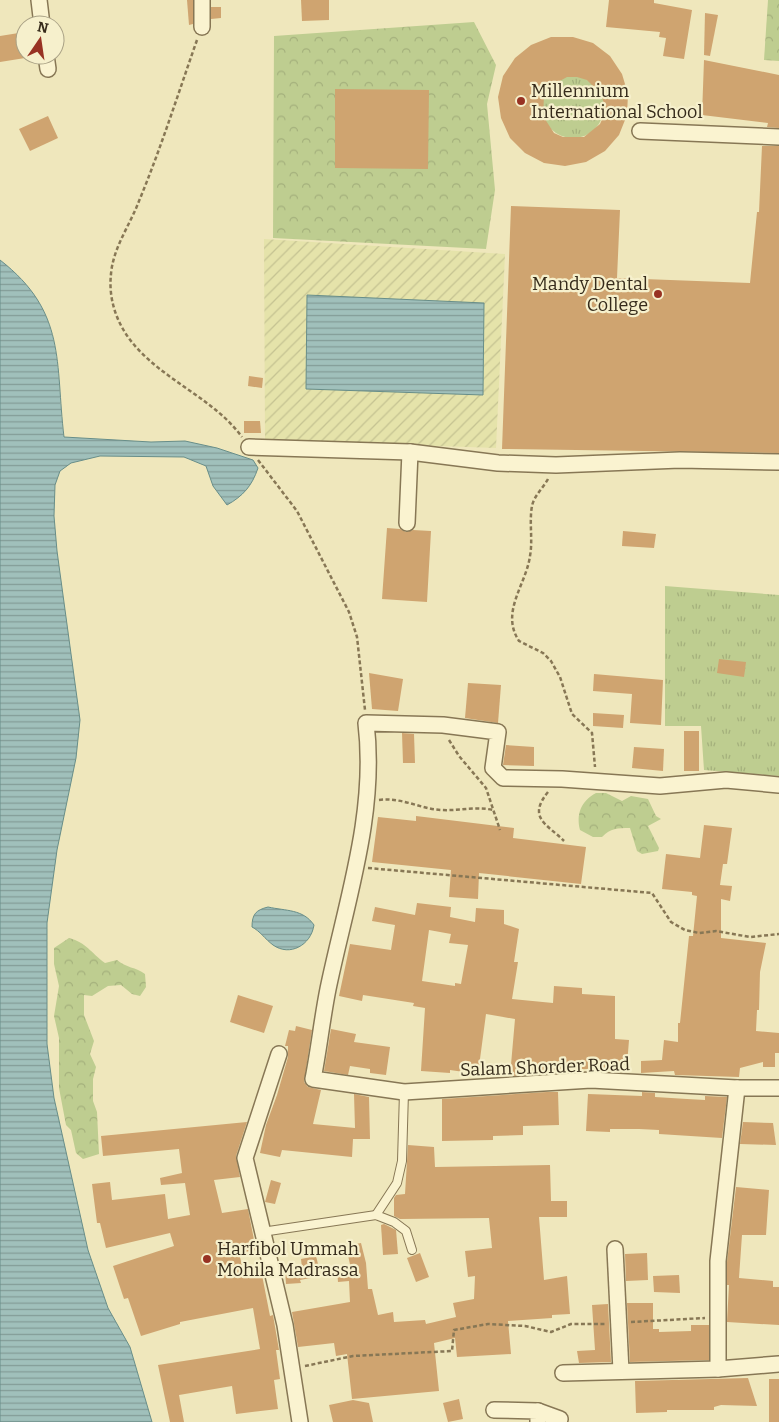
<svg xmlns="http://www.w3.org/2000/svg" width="779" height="1422" viewBox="0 0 779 1422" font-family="Bitter,serif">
<defs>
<pattern id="farmland-furrows" width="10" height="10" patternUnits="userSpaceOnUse" patternTransform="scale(1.25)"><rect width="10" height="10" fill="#e5e3aa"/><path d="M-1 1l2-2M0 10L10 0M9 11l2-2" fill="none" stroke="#c5c392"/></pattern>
<pattern id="grass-tufts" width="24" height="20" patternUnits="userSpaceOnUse" patternTransform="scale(1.25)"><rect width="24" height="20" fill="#becd90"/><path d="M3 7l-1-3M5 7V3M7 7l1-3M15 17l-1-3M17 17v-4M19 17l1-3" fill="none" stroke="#a4b07c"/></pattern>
<pattern id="forest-crowns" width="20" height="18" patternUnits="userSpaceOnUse" patternTransform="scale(1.25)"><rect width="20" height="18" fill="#becd90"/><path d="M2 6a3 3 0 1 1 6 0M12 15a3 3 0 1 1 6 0" fill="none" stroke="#a4b07c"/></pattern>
<pattern id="water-rules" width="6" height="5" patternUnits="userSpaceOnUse" patternTransform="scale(1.25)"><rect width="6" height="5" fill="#a0c0bb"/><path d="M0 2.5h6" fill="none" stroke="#839c97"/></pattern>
</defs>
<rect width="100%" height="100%" fill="#efe7bc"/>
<path fill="url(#farmland-furrows)" d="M264,239L505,254L496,448L265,440Z"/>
<g fill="url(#grass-tufts)">
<circle cx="573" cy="107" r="31"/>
<path d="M665,586L779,595V776L704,770L701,726H665Z"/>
</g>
<g fill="url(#forest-crowns)">
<path d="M768,0H779V61L764,60Z"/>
<path d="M474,22L496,65L487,104L495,190L486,249L273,238L274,36Z"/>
<path d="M596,793H606L622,801L631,796L648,799L656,816L661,819L648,826L659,848L658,851L642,854L637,851L630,828C617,828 611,828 602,837H593L580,830C576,814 581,801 596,793Z"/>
<path d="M69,938C87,943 90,952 105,963L117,960C126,968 136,967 145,974L146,987L140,996L132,994L121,985L108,986L92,996L84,995V1015L94,1041L90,1054L96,1067L93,1079V1101L97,1112L99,1154L83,1159L76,1153L71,1130L66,1125L59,1088V1038L54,1016L59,986L54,964V948Z"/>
</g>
<g fill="url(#water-rules)" stroke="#688e89">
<path d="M0,260C67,312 55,362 64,437L151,442L185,441L217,448L253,460L258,468C252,486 243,496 227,505L213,486L206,466L184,457L100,456L71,463L60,471L55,485L54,516L57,551L80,720L76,758L57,850L47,923V1044L54,1098L88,1250L108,1308L130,1347L152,1422H0Z"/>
<path d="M307,295L484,303L483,395L306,389Z"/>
<path d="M268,907C286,911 303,909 314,925C311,945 290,957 273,945C265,939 260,931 252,927C252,914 256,910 268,907Z"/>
</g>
<g fill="#cfa470" fill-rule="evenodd">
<path d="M187,0H193V24L189,25Z"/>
<path d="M301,0H329V20L302,21Z"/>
<path d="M609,0H654V3L692,10L684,59L663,56L666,38L659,37L660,32L606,27Z"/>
<path d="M211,7H221V18L211,19Z"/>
<path d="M705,13L718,15L710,56L704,55Z"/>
<path d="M25,32V58L0,62V36Z"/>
<path d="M551,37H573L593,43L610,56L622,74L628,94L627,115L619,135L605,151L586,162L565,166L544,163L525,153L510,138L501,118L498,97L503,76L515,58L531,45ZM567,77H577L587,80L601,94L604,104V115L600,124L584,137H563L554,133L543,116L544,96L549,87Z"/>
<path d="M704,60L779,75V128L767,127L768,123L702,115Z"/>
<path d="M335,89L429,90L428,169L335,168Z"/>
<path d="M48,116L58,138L30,151L19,129Z"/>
<path d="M762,146H779V453L502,449L511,206L620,210L617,278L750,283L757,212H759Z"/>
<path d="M249,376L263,378L262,388L248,386Z"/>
<path d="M244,421H260L261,433H244Z"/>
<path d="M387,528L400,529L406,532L413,530L431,531L427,602L382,599Z"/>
<path d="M623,531L656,534L654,548L622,546Z"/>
<path d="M719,659L746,662L744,677L717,673Z"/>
<path d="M369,673L403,679L398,711L372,709Z"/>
<path d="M594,674L663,680L661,725L630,723L632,694L593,691Z"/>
<path d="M468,683L501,685L498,723L465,718Z"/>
<path d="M593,713L624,715L623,728L593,726Z"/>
<rect x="684" y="731" width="15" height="40"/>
<path d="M402,733L414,734L415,763H403Z"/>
<path d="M506,745L534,747V766L503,765Z"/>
<path d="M634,747L664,749L663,771L632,768Z"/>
<path d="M416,816L514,828L513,838L586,847L581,884L479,873L478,899L449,897L451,870L372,862L378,817L416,821Z"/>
<path d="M704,825L732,828L727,864H723L720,885L732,886L730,901L721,899V938L766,943L760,972L759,1010H757L756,1031L779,1033V1053H775V1067H763V1062L740,1068L739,1077L675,1075L674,1071L641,1073V1061L662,1060L664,1040L678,1042V1023H680L689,936H693L697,896L692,895V892L662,889L666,854L700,858Z"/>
<path d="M417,903L451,907L450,917L475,922L476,908L504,910V924L519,929L514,962H518L512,999L553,1003L554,986L582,988V994L615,996V1039L629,1040L627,1065L611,1063L610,1070L587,1069L569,1070V1072L510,1076L515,1019L486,1014L478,1074L450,1070V1073L421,1071L425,1008L413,1006L414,1003L363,995L362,1001L339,996L350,944L391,950L395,925L372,921L375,907L415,915ZM429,930L451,934L449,943L468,945L461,984L455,983V986L422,981Z"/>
<path d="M238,995L273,1006L264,1033L230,1022Z"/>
<path d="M296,1026L312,1030L304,1082L308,1087L321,1090L313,1124L355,1128L354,1094L369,1097L370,1139H353L352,1157L282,1150L280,1157L260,1153L266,1125L277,1095L288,1057V1046H285L289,1030L295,1031Z"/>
<path d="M331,1029L356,1034L354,1042L390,1047L386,1075L370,1073V1069L350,1066L348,1075L324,1071Z"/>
<path d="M547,1092H558L559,1125L523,1126V1135L493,1136V1140L442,1141V1099Z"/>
<path d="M642,1092L655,1093V1097L687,1099L705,1100V1096L727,1097L722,1138L659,1134V1130L639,1129H610V1132L586,1131L588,1094L642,1096Z"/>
<path d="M247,1122L236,1156L240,1177L214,1180L222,1213L248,1209L256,1250L239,1253L245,1278L262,1275L270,1316L273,1315L279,1350H276L280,1379L274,1380L278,1409L236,1414L232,1386L179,1395L184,1422H170L158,1365L260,1349L253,1308L180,1322V1324L141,1336L128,1298L124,1299L113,1266L174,1246L170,1233L106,1248L100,1223H97L92,1184L110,1182L112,1200L165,1194L168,1219L190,1215L185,1183L161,1185L160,1178L182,1173L179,1149L103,1156L101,1136Z"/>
<path d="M743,1122L773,1123L776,1145L740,1144Z"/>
<path d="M408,1145L434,1147L435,1167L550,1165L551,1201H567V1217H539L544,1280L567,1276L570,1314L552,1315V1318L508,1321L511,1354L457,1357L455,1338L434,1343L439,1391L352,1399L347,1354L336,1356L334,1343L298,1347L292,1312L350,1302L349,1281L338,1282L337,1270L351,1269L346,1246L361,1243L366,1263L368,1289H372L378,1315L393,1312L394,1322L425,1320L426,1324L456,1317L453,1303L474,1299L475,1276L468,1277L465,1251L492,1248L489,1218L400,1219L394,1216V1198L396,1195L405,1194Z"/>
<path d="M271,1180L281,1183L275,1204L265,1202Z"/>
<path d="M736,1187L769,1190L766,1235H742L739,1278L773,1281V1287H779V1325L727,1322L729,1285H727V1262Z"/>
<path d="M384,1224L396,1230L398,1254L383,1255L381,1225Z"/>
<path d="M420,1253L429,1277L416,1282L407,1258Z"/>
<path d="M647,1253L648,1280L626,1281L625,1254Z"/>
<path d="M316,1256L321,1276L300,1280L301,1283L286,1284L285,1270L302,1268L301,1259Z"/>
<path d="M679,1275L680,1293L654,1292L653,1276Z"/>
<path d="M627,1303H653V1329H659V1332L691,1331V1325H709V1360L630,1362Z"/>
<path d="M608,1304L611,1362L579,1363L577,1351L595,1350L592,1305Z"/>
<path d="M748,1378L757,1406L721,1405L714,1407V1410H667V1412L636,1413L635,1381Z"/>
<rect x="769" y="1379" width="10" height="43"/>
<path d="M459,1399L463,1419L448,1422L443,1403Z"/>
<path d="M353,1400L369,1403L373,1422H333L329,1405Z"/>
</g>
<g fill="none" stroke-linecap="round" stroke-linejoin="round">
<g stroke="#877755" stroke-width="10">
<g id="lane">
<path d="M376,1215L397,1183L402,1161L404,1092"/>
<path d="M262,1232L376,1215L394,1222L406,1231L412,1250"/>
</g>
</g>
<g stroke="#877755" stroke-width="18">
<g id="street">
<path d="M39,0L42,25"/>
<path d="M202,27V0"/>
<path d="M46,55L48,69"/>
<path d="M640,131L779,137"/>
<path d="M249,447L410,452L498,463L556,465L680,460L779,462"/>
<path d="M407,523L410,452"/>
<path d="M779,785L726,780L660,786L562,779L503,778L493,768L498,732L443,725L366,723C377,813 346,902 328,989C322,1019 319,1049 313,1079L404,1092L591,1080L737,1088H779"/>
<path d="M279,1054L245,1158L285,1325L300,1422"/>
<path d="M615,1249L621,1371"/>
<path d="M718,1369V1261L737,1088"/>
<path d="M563,1373L718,1369L779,1364"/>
<path d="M494,1410L538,1411V1422"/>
<path d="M538,1411L560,1419"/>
</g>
</g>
<g stroke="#877755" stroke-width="2.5" stroke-dasharray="4 2.5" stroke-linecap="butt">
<path d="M197,40C178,94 161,148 139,201C130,225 113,248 111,274C108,301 118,327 136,347C167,382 214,399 242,437"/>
<path d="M258,460L297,511L349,612L357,637L365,710"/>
<path d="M548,479C543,488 534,496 532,506C529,522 533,540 530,556C526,585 500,612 519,641L543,653L551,661L560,677L572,714L592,733L595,767"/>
<path d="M449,740L459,756L486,788L500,830"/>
<path d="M548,792C527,818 547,824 564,841"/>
<path d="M379,800C402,797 420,809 442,810C460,811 475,806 493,810"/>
<path d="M368,868L652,893L671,922L685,930L699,933L716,931L750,937L779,934"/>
<path d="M631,1322L705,1318"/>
<path d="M305,1366L353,1356L452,1351L454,1330L488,1324L525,1326L551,1332L571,1324H605"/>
</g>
<use href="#lane" stroke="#faf3d0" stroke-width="8"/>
<use href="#street" stroke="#faf3d0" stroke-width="15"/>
</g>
<g fill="#983223" stroke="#f6f0cc" stroke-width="2">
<circle cx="521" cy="101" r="5"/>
<circle cx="658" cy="294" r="5"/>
<circle cx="207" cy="1259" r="5"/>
</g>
<g text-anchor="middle" stroke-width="4.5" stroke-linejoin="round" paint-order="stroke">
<g font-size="18" fill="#362b1b" stroke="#f6f0cc" text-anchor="start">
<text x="531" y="97">Millennium<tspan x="531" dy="21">International School</tspan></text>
<text x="648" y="290" text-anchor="end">Mandy Dental<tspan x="648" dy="21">College</tspan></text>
<text x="217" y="1255">Harfibol Ummah<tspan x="217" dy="21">Mohila Madrassa</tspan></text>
</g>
<g font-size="18" fill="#362b1b" stroke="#f6f0cc">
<text transform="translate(545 1067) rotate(-2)" y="6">Salam Shorder Road</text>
</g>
</g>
<g transform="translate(40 40) rotate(13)"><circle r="24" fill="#f6f0cc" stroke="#a9a185"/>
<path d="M0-4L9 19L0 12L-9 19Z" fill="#983223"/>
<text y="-8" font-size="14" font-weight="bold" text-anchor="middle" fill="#362b1b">N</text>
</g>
</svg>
